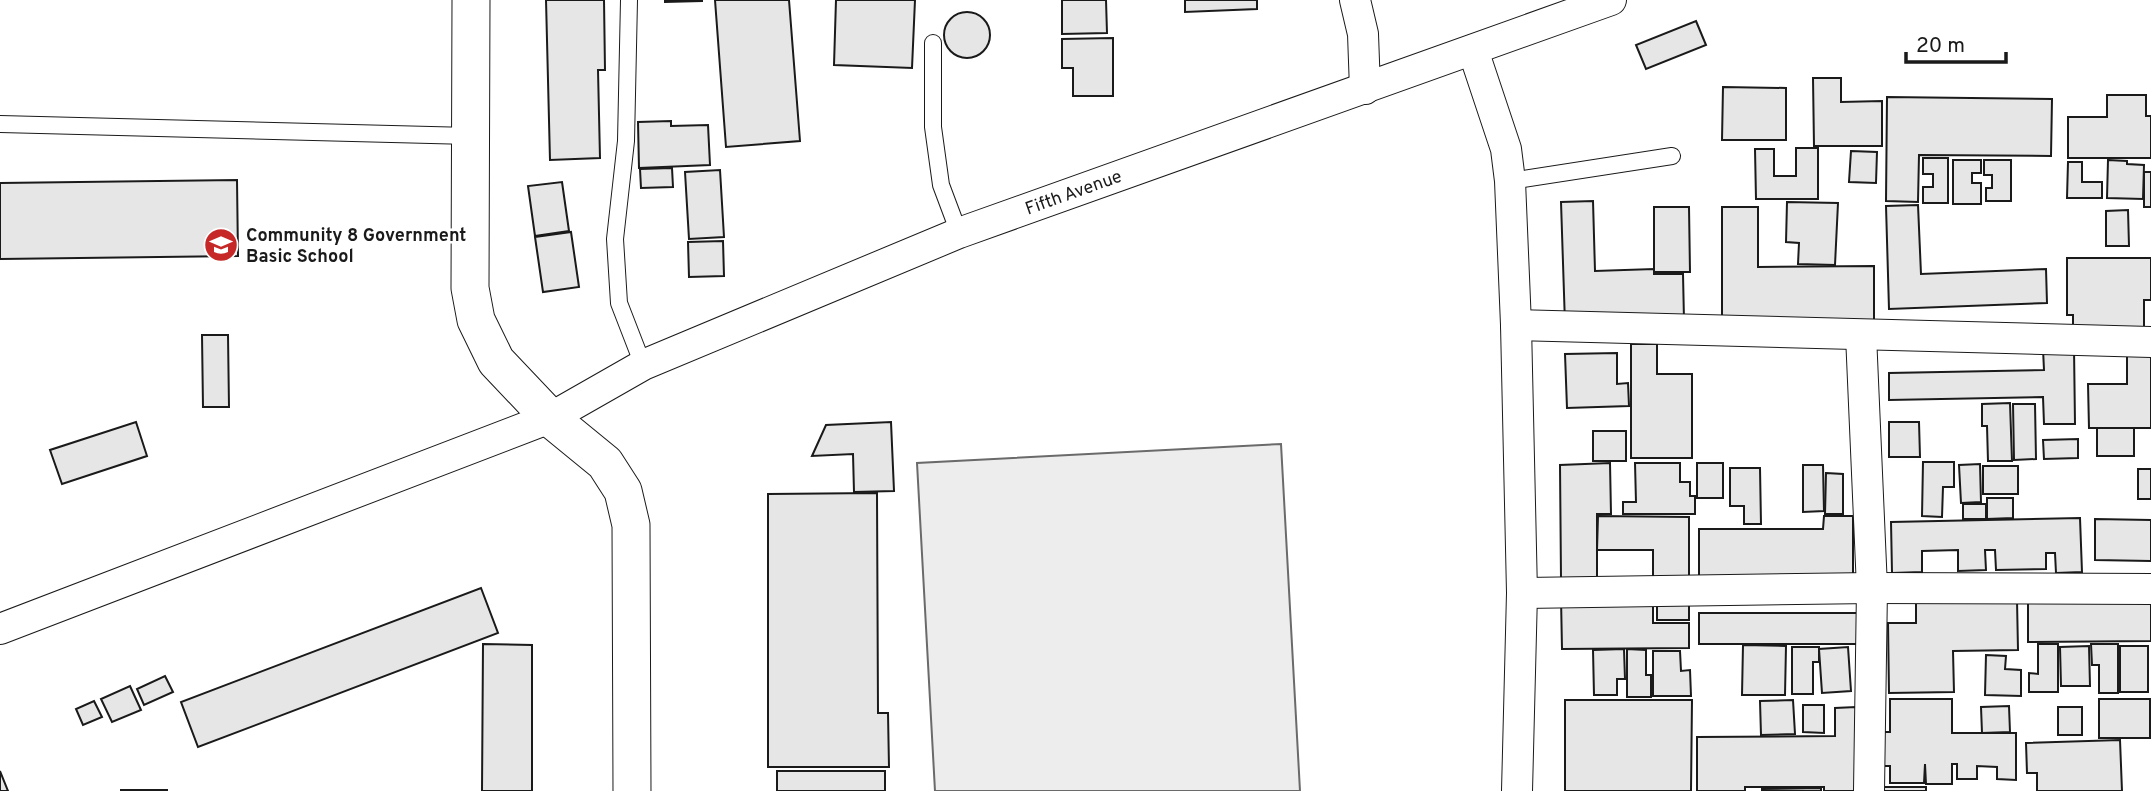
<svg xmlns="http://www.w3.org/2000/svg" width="2151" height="791" viewBox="0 0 2151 791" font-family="Overpass,sans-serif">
<rect width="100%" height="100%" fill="#fff"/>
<path fill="#ededed" stroke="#6a6a6a" stroke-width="2" d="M1281,444L1300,791H935L917,463Z"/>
<g fill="#e6e6e6" stroke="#1a1a1a" stroke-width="2">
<path d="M546,0H604L605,70H598L600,158L550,160Z"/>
<path d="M665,0H702V1L665,2Z"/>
<path d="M715,0H789L800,141L726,147Z"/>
<path d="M836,0H915L912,68L834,65Z"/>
<path d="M1062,0H1106L1107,33L1062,34Z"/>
<path d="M1185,0H1257V9L1185,12Z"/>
<circle cx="967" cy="35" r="23"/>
<path d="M1696,21L1706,45L1646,69L1636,45Z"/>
<path d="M1113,38V96H1073V68H1062V39Z"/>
<path d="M1813,78H1841V102L1882,101V146H1814Z"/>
<path d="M1723,87L1786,88V140H1722Z"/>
<path d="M2107,95H2146V116H2151V158H2068V117H2107Z"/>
<path d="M1887,97L2052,99L2051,156L1919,155L1918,202L1886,201Z"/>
<path d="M671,121V126L708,125L710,165L639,168L638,122Z"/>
<path d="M1796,148H1818V199H1756L1755,149H1774V176H1796Z"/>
<path d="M1851,151L1877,152L1876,183L1849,182Z"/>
<path d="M1923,158H1948V203H1923V187H1933V174H1923Z"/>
<path d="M1953,160H1981V173H1972V183H1981V204H1953Z"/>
<path d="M1984,160H2011V201H1986V188H1992V175H1984Z"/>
<path d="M2108,160L2127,161V164L2144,165L2143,199L2107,198Z"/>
<path d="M2068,162H2082V182H2102V198H2067Z"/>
<path d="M672,168L673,187L641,188L640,169Z"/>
<path d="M720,170L724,237L689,239L685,172Z"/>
<rect x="2144" y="172" width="7" height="35"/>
<path d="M237,180L238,256L0,259V183Z"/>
<path d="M562,182L569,231L535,236L528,186Z"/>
<path d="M1593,201L1595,271L1654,269V274H1683L1684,320L1565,324L1561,202Z"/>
<path d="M1787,202L1838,203L1835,265L1798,264L1799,243L1786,242Z"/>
<path d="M1918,205L1921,274L2046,269L2047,303L1889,309L1886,206Z"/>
<path d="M1654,207H1689L1690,272H1654Z"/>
<path d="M1722,207H1758V267L1874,266V323L1722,324Z"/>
<path d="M2128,210L2129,246H2106V211Z"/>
<path d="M571,232L579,287L543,292L535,237Z"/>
<path d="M723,241L724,276L689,277L688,242Z"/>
<path d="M2067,258H2151V300H2144V336H2073V315H2067Z"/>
<path d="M202,335H228L229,407H203Z"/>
<path d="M1631,344H1657V374H1692V458H1631Z"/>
<path d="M2074,348L2075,424H2044L2043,397L1889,400V373L2044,370L2043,349Z"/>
<path d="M2127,349H2151V428H2089L2088,384H2127Z"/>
<path d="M1617,353V384L1628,383L1629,406L1567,408L1565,354Z"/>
<path d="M2010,403L2012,461H1988L1987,426H1982V404Z"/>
<path d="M2013,404H2035L2036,459L2014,460Z"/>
<path d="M136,422L147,456L62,484L50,450Z"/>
<path d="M891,422L894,491L854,492L853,454L812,456L826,425Z"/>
<path d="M1889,422H1919L1920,457H1889Z"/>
<rect x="2097" y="428" width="37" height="28"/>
<rect x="1593" y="431" width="33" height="30"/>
<path d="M2078,439V458L2044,459L2043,440Z"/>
<path d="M1923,462H1954V487H1943L1942,517L1922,516Z"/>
<path d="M1610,463L1611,514H1597V578H1561L1560,465Z"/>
<path d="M1635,463H1680V482H1690V496H1695V514H1623V502H1636Z"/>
<rect x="1697" y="463" width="26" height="35"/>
<path d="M1980,464L1981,502L1961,503L1959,465Z"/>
<path d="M1803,465H1823L1824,511L1803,512Z"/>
<rect x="1983" y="466" width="35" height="28"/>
<path d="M1730,468H1760L1761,524H1744V506H1730Z"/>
<rect x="2138" y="469" width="13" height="30"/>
<path d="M1826,473L1843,474V514H1825Z"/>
<path d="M877,493L878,713H888L889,767H768V494Z"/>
<path d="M1987,498H2013V518L1987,519Z"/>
<rect x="1963" y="504" width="23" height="15"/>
<path d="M1598,516L1689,517V589H1653V550H1597Z"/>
<path d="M1824,516H1853V580L1699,579V529H1823Z"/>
<path d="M2080,518L2082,572L2056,573L2055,553H2046V569L1996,570L1995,550H1985L1986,570L1958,571V550L1922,551V572L1892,573L1891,522Z"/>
<path d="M2095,519L2151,520V561L2095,560Z"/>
<path d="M481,588L498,633L198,747L181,702Z"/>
<path d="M2028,594L2151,599V641L2028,642Z"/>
<rect x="1657" y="595" width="32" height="25"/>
<path d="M1653,597V623H1689V648L1562,649L1561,598Z"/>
<path d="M2017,600L2018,650L1953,651L1954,692L1889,693L1888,623H1916V601Z"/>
<rect x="1699" y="613" width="158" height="31"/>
<path d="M483,644L532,645V791H482Z"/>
<path d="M2038,644H2058V692H2029V673L2038,674Z"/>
<path d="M2091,644H2118V693H2099V665H2092Z"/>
<path d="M1743,645L1786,646L1785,695H1742Z"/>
<path d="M2089,646L2090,686H2061L2060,647Z"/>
<rect x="2120" y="646" width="28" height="46"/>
<path d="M1792,647H1819V662H1813V694H1792Z"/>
<path d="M1848,647L1851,691L1822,693L1819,649Z"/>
<path d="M1624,649L1625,679H1617V695H1594L1593,650Z"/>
<path d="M1627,649L1646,650V675H1651V697H1627Z"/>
<path d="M1653,651H1680L1681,671L1690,670L1691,696H1653Z"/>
<path d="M1986,655L2006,656L2005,669L2021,670V696L1985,695Z"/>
<path d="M165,676L173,692L144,705L137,689Z"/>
<path d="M130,686L141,710L112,722L101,699Z"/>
<path d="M1890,699H1952V733H2016V780L1997,779V767L1977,766V779H1957V764H1952V784H1926L1925,764L1924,783H1890V766H1883L1884,732H1890Z"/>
<rect x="2099" y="699" width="51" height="39"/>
<path d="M1565,700H1692L1691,791H1565Z"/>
<path d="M1793,700L1795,734L1761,735L1760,701Z"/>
<path d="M94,701L102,717L83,725L76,709Z"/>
<path d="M1803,705H1824V733L1803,732Z"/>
<path d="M2009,706L2010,732L1982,733L1981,707Z"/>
<path d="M1856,707V791H1824V787H1745V791H1697V737L1835,736V708Z"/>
<rect x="2058" y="707" width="24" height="28"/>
<path d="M2120,740L2122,791H2037V773H2027L2026,743Z"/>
<path d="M0,771L8,791H0Z"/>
<rect x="777" y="771" width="108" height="20"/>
<rect x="1871" y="787" width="55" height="4"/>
<path d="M1821,788V791H1762V789Z"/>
<rect x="121" y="790" width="46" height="1"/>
</g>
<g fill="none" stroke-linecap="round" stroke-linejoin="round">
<g stroke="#1a1a1a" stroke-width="18">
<g id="service">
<path d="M629,0L626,141L615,239L619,303L643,365"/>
<path d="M933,43V127L941,185L959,233"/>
<path d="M0,124L470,136"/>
<path d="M1510,181L1672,156"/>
</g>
</g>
<g stroke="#1a1a1a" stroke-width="32">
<g id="minor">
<path d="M1355,0L1363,34L1365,89"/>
<path d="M1473,50L1506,149L1510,181L1516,325L1522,593L1517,791"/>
<path d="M1516,325L2151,342"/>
<path d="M1861,335L1872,588L1869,791"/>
<path d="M1522,593L1872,588L2151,589"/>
<path id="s1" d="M0,629L550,418L643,365L959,233L1611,0"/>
</g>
</g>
<g stroke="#1a1a1a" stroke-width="39">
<path id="tertiary" d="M471,0L470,288L476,320L496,361L550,418L605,463L623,491L631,525L632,791"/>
</g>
<use href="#service" stroke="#fff" stroke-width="16"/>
<use href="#minor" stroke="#fff" stroke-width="30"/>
<use href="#tertiary" stroke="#fff" stroke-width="37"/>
</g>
<defs>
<g id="school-disc" transform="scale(1.75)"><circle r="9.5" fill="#c62828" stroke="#fff"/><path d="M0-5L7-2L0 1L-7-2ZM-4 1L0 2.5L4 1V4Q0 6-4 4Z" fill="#fff"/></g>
</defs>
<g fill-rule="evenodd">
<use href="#school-disc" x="221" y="245"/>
</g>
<g text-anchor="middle" stroke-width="5" stroke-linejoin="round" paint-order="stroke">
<g font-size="18" fill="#1a1a1a" stroke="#fff">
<text dy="6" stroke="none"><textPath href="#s1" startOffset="1160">Fifth Avenue</textPath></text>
</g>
<g font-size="18" font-weight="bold" fill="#1a1a1a" stroke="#fff" text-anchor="start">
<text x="246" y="241">Community 8 Government<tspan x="246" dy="21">Basic School</tspan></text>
</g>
</g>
<path d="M1906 52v10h100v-10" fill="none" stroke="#1a1a1a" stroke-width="3.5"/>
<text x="1916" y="52" font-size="21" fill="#1a1a1a" stroke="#ffffff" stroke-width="5" paint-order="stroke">20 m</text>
</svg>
